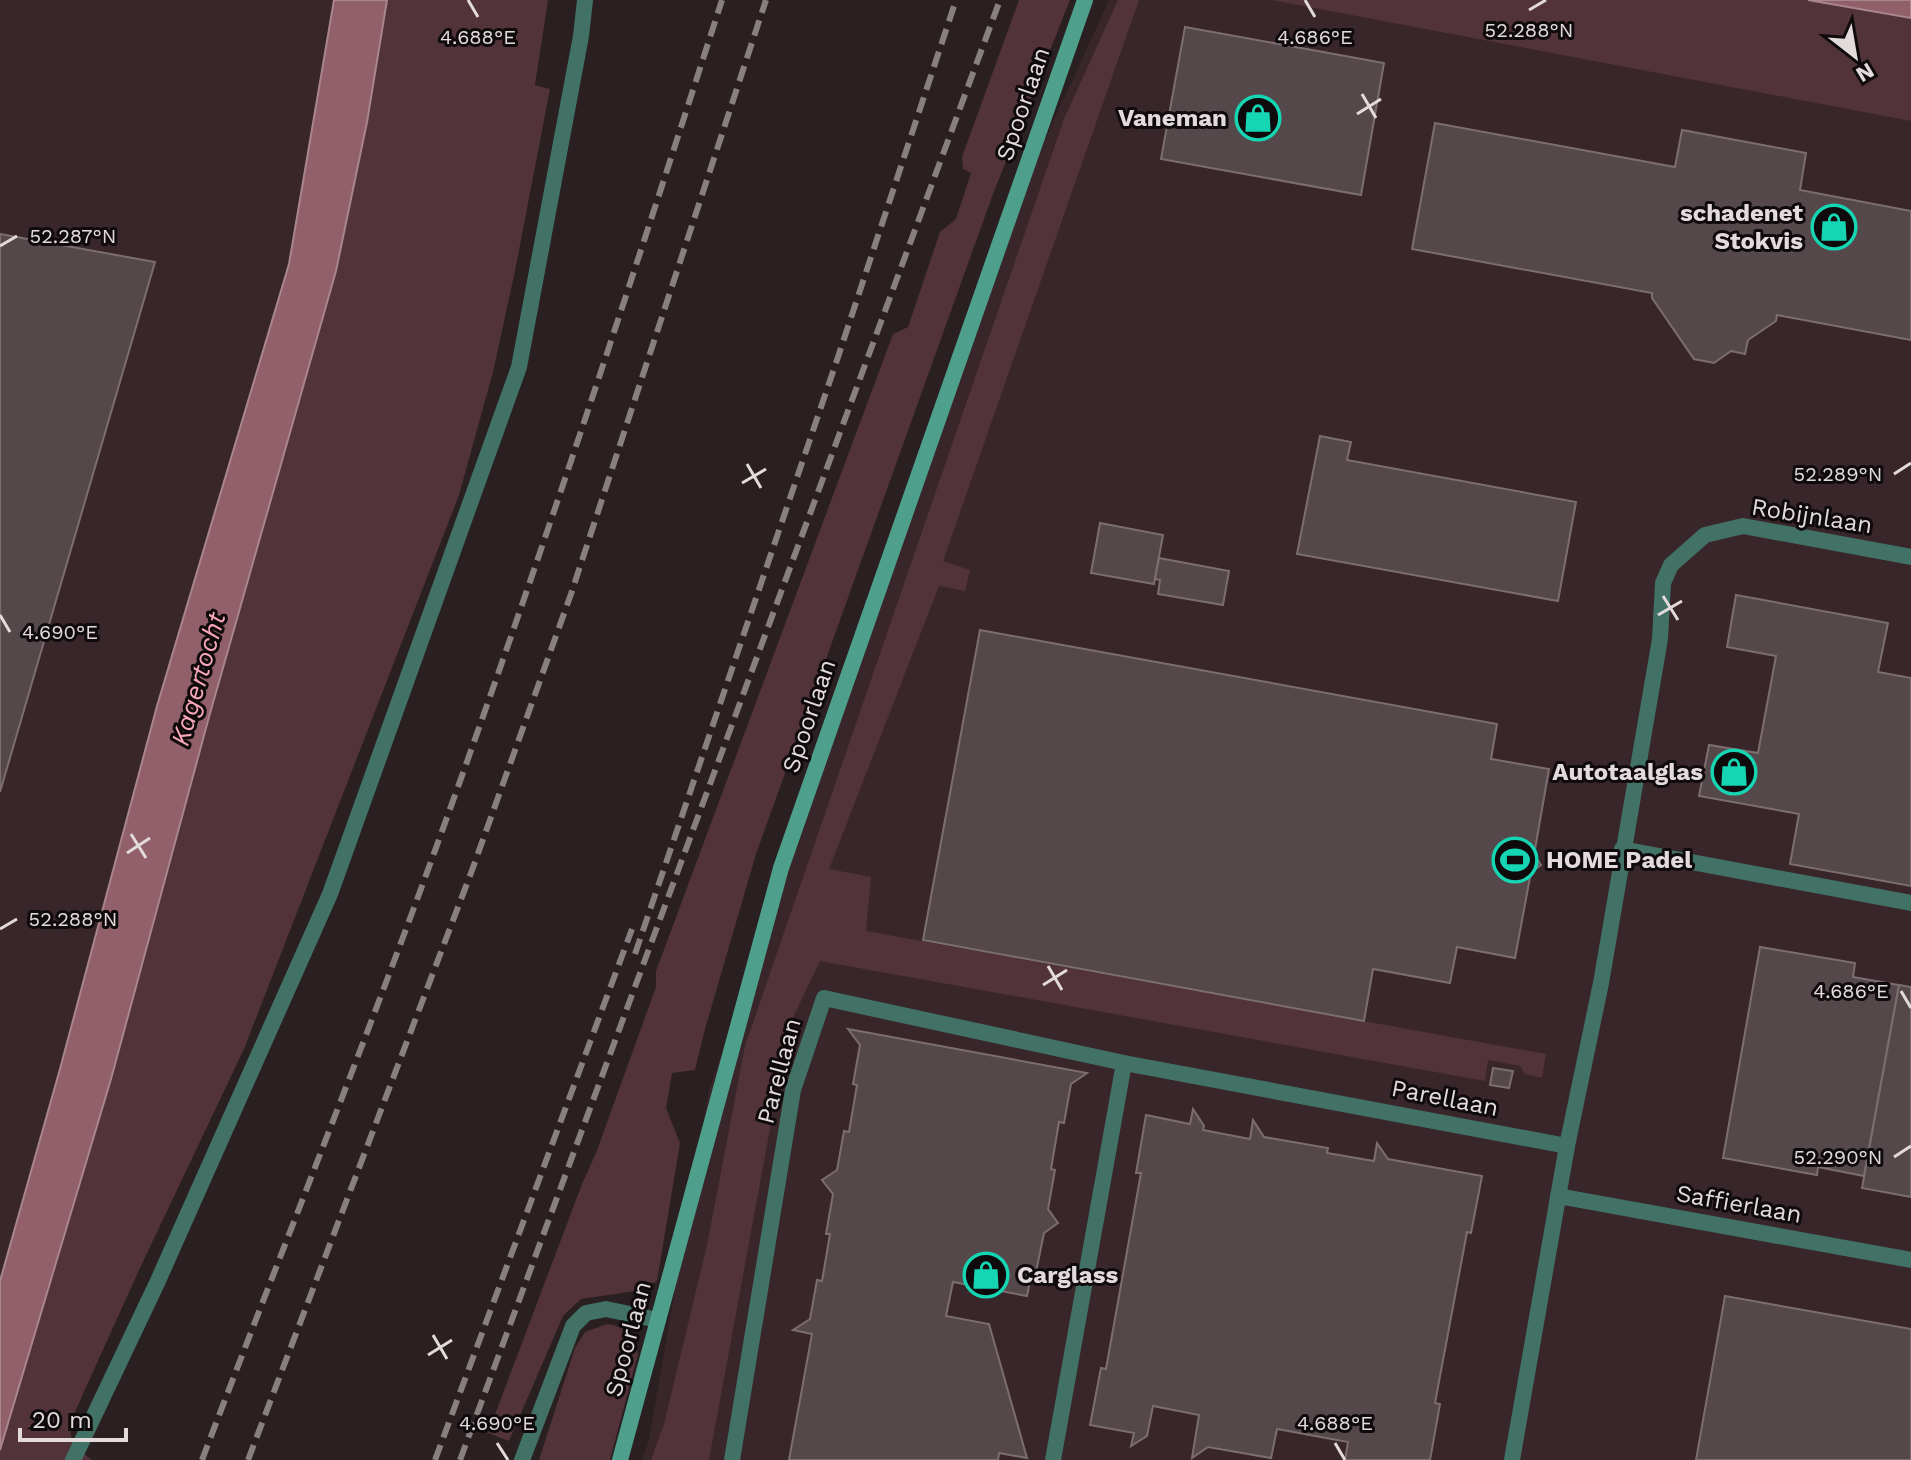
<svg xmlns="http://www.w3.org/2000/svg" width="1911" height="1460" viewBox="0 0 1911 1460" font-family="'Work Sans',sans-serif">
<rect width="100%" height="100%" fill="#2a1f21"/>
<g fill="#38262a">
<path d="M0,0H354L297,282L0,1355Z"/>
<path d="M1109,0H1911V1460H642L649,1440L709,1090L1036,159Z"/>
</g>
<g fill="#52333a">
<path d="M387,0H548L535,85L550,89L515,271L493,372L459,495L244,1049L140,1268L69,1425L73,1445L92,1460H0V1450L15,1396L111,1079L209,717L336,271L367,122Z"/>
<path d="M1019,0H1070L993,194L756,854L705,1029L695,1070L672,1073L666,1108L680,1143L657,1281L642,1290L581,1299L563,1316L509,1441L488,1433L582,1184L596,1153L656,987V971L893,334L908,327L940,232L956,219L971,173L963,169L962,157Z"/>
<path d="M1118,0H1139L943,561L970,570L965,591L939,586L829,869L871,877L866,931L1546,1054L1542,1078L1525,1074L1520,1066L1488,1060L1485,1081L820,961L789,1026L709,1460H651L664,1424L707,1245L745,1046L1064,119Z"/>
<path d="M1272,0H1808L1911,18V121Z"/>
<path d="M607,1324C627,1327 633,1335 638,1354L610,1460H539L575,1348L585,1332Z"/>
</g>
<g fill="#91606b" stroke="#a9858d" stroke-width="2">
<path d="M334,0H387L367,122L336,271L209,717L111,1079L0,1450V1281L60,1069L157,706L289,264Z"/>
<path d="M1808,0H1911V18Z"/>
</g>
<g fill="#55484b" stroke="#7c6e70" stroke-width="2">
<path d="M1185,27L1384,63L1361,195L1161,159Z"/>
<path d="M1435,123L1675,167L1682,130L1806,153L1800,190L1911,211V340L1777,315L1776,321L1748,340L1745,354L1731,351L1714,363L1694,359L1652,298V293L1412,249Z"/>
<path d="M0,234L155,262L0,792Z"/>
<path d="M1320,436L1351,442L1347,460L1576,502L1558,601L1297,554Z"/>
<path d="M1100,523L1163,535L1154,584L1091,573Z"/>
<path d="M1159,558L1229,571L1223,605L1158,594L1160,580L1155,579Z"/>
<path d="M1736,595L1888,623L1878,672L1911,678V886L1790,864L1799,814L1699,796L1709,745L1758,753L1776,656L1727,647Z"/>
<path d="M980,630L1497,724L1491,759L1549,769L1534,855L1541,865L1531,872L1515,958L1457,947L1450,983L1373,969L1364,1021L923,940Z"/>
<path d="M1760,947L1855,963L1853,977L1899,985L1864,1176L1818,1167L1817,1175L1723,1158Z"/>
<path d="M1899,985L1911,987V1197L1862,1188Z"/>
<path d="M848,1029L1087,1073L1071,1084L1064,1123L1059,1122L1051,1169L1055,1170L1048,1209L1058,1223L1044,1233L1036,1272L1032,1271L1027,1296L953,1282L946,1316L989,1324L1027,1458L999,1453L998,1460H789L812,1334L793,1330L810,1319L817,1280L822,1281L830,1234H826L833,1194L822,1180L837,1170L844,1131L849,1132L857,1085L853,1084L860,1045Z"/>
<path d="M1493,1068L1513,1071L1509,1088L1490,1085Z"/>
<path d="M1193,1109L1204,1126L1203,1130L1250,1139L1253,1120L1264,1137L1328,1148L1327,1153L1374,1161L1377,1143L1388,1159L1482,1176L1471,1233L1467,1232L1435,1403L1440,1404L1430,1460H1345L1348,1442L1277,1429L1271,1458L1208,1447L1192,1458L1199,1415L1153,1406L1147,1436L1131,1446L1134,1433L1090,1425L1101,1368L1106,1369L1141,1173H1136L1146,1115L1190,1124Z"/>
<path d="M1725,1296L1911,1329V1460H1696Z"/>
</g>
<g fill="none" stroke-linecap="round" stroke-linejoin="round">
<g stroke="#417265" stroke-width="16">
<path d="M73,1460L157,1283L330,894L519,367L581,36L585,0"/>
<path d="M522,1460L573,1326L586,1313L606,1309L658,1320"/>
</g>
<g stroke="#417265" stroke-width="16">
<path d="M1622,849L1911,903"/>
<path d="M1558,1196L1911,1260"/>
<path d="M732,1460L793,1090L824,998L1124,1063L1567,1146"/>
<path d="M1053,1460L1124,1063"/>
<path d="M1512,1460L1567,1146L1601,983L1660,639L1663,583L1671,565L1705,535L1743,526L1911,557"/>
</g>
<path stroke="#4e9f8b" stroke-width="16" d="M620,1460L781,868L1085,0"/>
<g stroke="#887f80" stroke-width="6" stroke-dasharray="16 8" stroke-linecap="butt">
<path d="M635,954L838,357L956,0"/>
<path d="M202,1460C281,1252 365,1044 441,834C541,558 632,280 722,0"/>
<path d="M248,1460L471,873L571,594L766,0"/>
<path d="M435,1460L632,929"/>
<path d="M460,1460L1000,0"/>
</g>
</g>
<path fill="none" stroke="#e2dadb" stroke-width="3" d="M468,0L478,17M1305,0L1315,17M1529,10L1546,0M1362,94L1376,118M1357,114L1381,99M0,246L17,236M747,464L761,488M1894,474L1911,463M742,483L766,469M1663,596L1678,620M0,615L10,632M1658,615L1682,601M131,834L146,858M127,853L150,838M0,929L17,919M1048,966L1062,990M1043,985L1067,970M1901,991L1911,1008M1894,1157L1911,1146M433,1335L447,1359M428,1355L452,1340M497,1443L508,1460M1335,1443L1345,1460"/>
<defs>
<g id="shop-ring" transform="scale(2.3)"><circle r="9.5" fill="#0f0a0b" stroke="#16d5b3" stroke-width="1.5"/><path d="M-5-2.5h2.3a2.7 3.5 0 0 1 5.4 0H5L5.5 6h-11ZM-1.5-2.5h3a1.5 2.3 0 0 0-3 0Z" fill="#16d5b3"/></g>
<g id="stadium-ring" transform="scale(2.3)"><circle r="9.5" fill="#0f0a0b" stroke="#16d5b3" stroke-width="1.5"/><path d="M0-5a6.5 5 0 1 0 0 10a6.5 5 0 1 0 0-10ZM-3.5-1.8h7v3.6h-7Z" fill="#16d5b3"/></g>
</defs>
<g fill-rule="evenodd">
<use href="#shop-ring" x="1258" y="118"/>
<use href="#shop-ring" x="1834" y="227"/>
<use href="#shop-ring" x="1734" y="772"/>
<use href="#stadium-ring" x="1515" y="860"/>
<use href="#shop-ring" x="986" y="1275"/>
</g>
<g text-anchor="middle" stroke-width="6" stroke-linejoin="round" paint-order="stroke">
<g font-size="24" fill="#e2dadb" stroke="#0f0a0b">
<text transform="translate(1023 104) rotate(-71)" y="8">Spoorlaan</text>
<text transform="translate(1812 516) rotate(9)" y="8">Robijnlaan</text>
<text transform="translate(809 716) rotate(-71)" y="8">Spoorlaan</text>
<text transform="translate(779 1071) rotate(-75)" y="8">Parellaan</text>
<text transform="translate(1445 1098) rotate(11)" y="8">Parellaan</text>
<text transform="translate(1739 1204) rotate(10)" y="8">Saffierlaan</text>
<text transform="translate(628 1339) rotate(-75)" y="8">Spoorlaan</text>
</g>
<g font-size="24" font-weight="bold" fill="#e2dadb" stroke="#0f0a0b" text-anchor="end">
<text x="1227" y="126">Vaneman</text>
<text x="1803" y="221">schadenet<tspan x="1803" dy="28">Stokvis</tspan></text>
<text x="1703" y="780">Autotaalglas</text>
<text x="1546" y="868" text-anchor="start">HOME Padel</text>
<text x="1017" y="1283" text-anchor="start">Carglass</text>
</g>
<g font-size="26" font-style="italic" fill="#f8a8ba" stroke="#0f0a0b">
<text transform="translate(198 679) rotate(-74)" y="9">Kagertocht</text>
</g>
</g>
<g font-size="20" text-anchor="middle" fill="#e2dadb" stroke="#0f0a0b" stroke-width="6" stroke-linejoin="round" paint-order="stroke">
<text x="1529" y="37">52.288°N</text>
<text x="478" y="44">4.688°E</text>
<text x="1315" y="44">4.686°E</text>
<text x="73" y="243">52.287°N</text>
<text x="1838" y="481">52.289°N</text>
<text x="60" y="639">4.690°E</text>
<text x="73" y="926">52.288°N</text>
<text x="1851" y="998">4.686°E</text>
<text x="1838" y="1164">52.290°N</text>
<text x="497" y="1430">4.690°E</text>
<text x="1335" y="1430">4.688°E</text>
</g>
<g transform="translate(1855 56) rotate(149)" stroke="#0f0a0b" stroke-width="6" paint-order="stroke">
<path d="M0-6L14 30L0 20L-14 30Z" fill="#e2dadb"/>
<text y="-12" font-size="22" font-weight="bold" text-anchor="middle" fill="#e2dadb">N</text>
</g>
<path d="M20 1428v12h106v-12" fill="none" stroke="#e2dadb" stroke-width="4"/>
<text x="32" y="1428" font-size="24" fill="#e2dadb" stroke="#0f0a0b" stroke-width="6" paint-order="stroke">20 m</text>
</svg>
